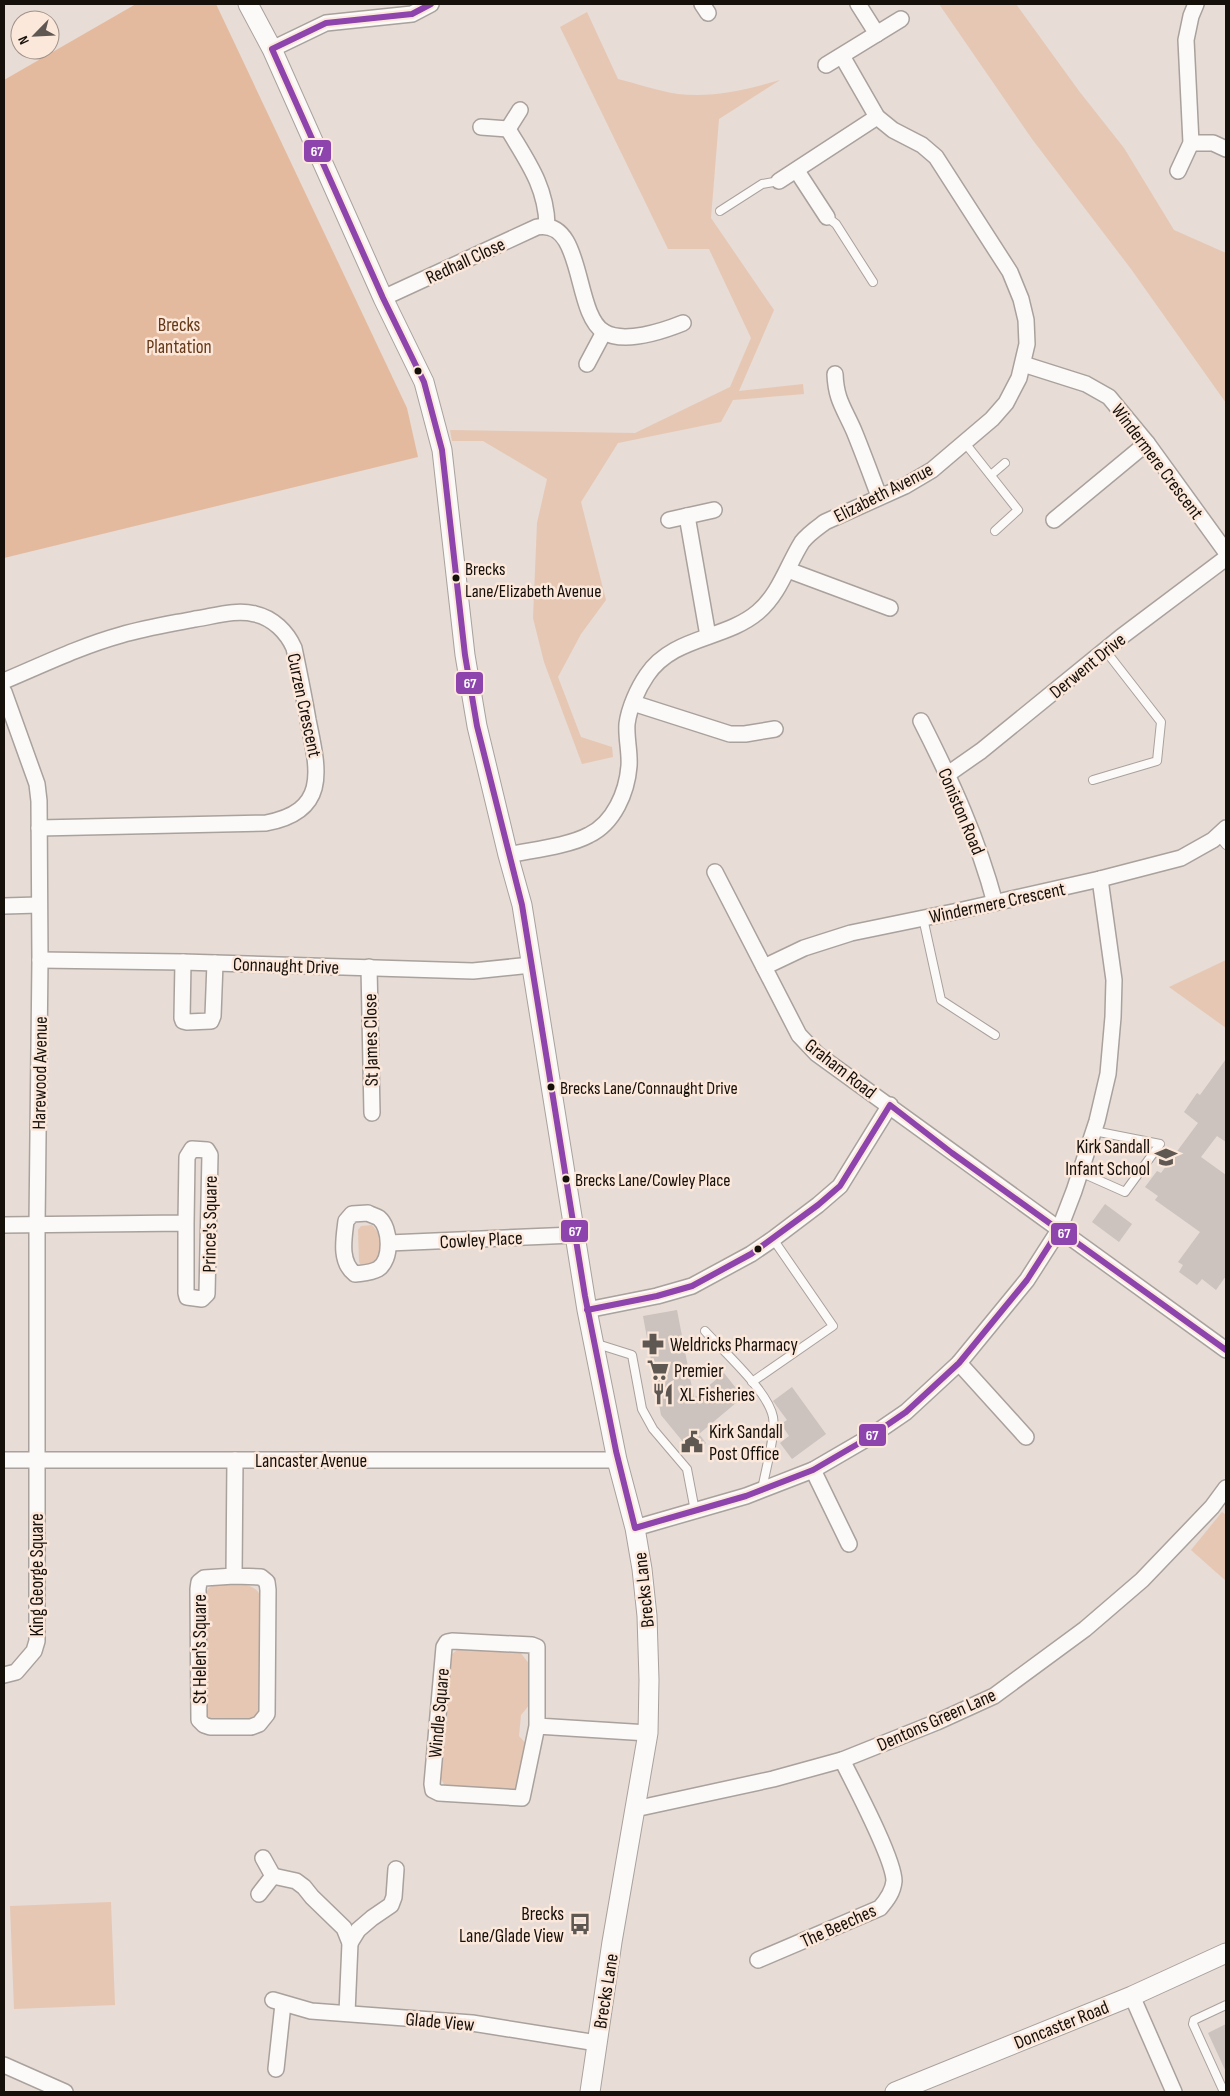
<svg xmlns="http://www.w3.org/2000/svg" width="1230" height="2096" viewBox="0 0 1230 2096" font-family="'Sofia Sans Condensed',sans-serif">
<rect width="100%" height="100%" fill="#e7dcd6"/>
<g fill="#e6c7b3">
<path d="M939,4H1016L1079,91L1124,148L1174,230L1226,253V403L1131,269L1032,139Z"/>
<path d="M587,12L618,79C638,84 658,91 678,94C713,98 746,90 780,80L719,119L711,218L774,310L739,391L803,384L804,394L733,400L721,422L618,443L581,502L606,600L581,634L558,677L581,737L612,747L613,757L582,764L544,662L533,618L537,523L547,479L483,441H452L450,430L635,433L730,387L751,338L709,249H668L560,27Z"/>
<path d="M1226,960V1028L1169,987Z"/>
<path d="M372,1225L380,1235L379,1261L374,1266H362L359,1262L358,1230L361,1226Z"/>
<path d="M1222,1512L1226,1515V1581L1191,1550Z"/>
<path d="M214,1585C231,1585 253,1579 261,1597L260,1710L258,1717L253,1721H211L204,1709V1595L209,1588Z"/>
<path d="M458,1649L520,1652L530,1665L531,1703L521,1715L519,1736L527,1745L519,1789L515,1791L446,1788L439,1775L449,1657Z"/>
<path d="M111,1902L115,2005L14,2009L10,1906Z"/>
</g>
<path fill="#e4ba9f" d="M136,4H216L407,408L418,457L4,558V80Z"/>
<g fill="#ccc3be">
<path d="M1226,1059V1142L1217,1136L1201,1157L1226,1175V1276L1216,1290L1202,1279L1197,1285L1179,1272L1183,1265L1178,1262L1200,1232L1155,1200L1158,1196L1145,1187L1157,1171L1161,1173L1198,1123L1184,1112L1197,1093L1200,1095Z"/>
<path d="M1105,1204L1132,1224L1119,1242L1092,1222Z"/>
<path d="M677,1310L694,1398L724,1373L743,1397L699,1434L706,1443L693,1454L661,1415L643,1316Z"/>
<path d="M792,1387L826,1434L792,1459L780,1443L789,1436L781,1424L787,1420L773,1401Z"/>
<path d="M1226,2024V2072L1208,2033Z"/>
</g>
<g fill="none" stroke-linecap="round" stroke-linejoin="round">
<g stroke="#a9a19c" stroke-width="10">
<g id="service">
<path d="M720,211L762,184L779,181"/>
<path d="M827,217L836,224L873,282"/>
<path d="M965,443L1018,510L995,531"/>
<path d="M991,475L1005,463"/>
<path d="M1093,780L1157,761L1161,722L1105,650"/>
<path d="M1218,835L1226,845"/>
<path d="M923,918L941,1000L995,1035"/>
<path d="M1080,1172L1125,1192L1160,1144L1094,1131"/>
<path d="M705,1331C724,1352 768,1391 773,1417C776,1435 765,1471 762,1490"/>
<path d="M594,1343L632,1355L642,1409L653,1429L687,1469L695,1511"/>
<path d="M752,1382L833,1326L773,1239"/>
<path d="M1224,2092L1193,2024L1194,2020L1226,2005"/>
</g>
</g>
<g stroke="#a9a19c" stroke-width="18">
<g id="minor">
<path d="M702,4L708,13"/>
<path d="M858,4L877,34"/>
<path d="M272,49L326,23L412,14L431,4"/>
<path d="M826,65L901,19"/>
<path d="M481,127L508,129L520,110"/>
<path d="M508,129C527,161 546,186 547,225"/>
<path d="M1191,143H1213L1226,149"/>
<path d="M797,171L827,217"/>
<path d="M1178,171L1191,143L1186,40L1191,16L1196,4"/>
<path d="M779,181L877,117"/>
<path d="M383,298L537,227C585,218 573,313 604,332C624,344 663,331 683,323"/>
<path d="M587,364L604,332"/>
<path d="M1023,364L1086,384L1109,397L1147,443L1226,552"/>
<path d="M835,374C836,400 844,408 854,431C863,453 871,475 879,496"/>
<path d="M687,516L708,636"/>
<path d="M669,520L714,510"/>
<path d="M1054,520L1147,443"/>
<path d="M788,570L890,608"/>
<path d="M4,681C42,665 81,646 121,635C145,628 170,624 195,619C215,616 236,609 255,614C273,618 287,632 294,648C299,672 304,696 308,720C318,769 330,811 266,823L39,828"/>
<path d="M4,692L37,784L39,801L40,960L37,1225V1641L34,1651L16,1672L4,1675"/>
<path d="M633,703L730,734H745L775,729"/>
<path d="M921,721C951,780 978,839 995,903"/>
<path d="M948,774L981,751L1121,637L1226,558"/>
<path d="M508,855C531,850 569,846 589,835C614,823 627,792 629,766C630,752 626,738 627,724C629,708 638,688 647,675C673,636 725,640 758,612C780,593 787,566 802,542C808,534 817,528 825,522L905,486L932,470L992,419L1006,403L1019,378L1027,344L1026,320L1021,299L1010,272L936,157L922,145L893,130L877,117L842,56"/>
<path d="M715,872L799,1035L817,1054L1226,1350"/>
<path d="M4,906L39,905"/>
<path d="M40,960L183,962L473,971L531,965"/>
<path d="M183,962L182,1018L183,1021L187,1022L211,1021L213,1016L215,963"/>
<path d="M369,967L372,1113"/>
<path d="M764,967L804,948L851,933L958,911L1100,879L1181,858L1213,840L1226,828"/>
<path d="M368,1213C371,1215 376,1216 379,1218C391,1228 392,1260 378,1269C371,1273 362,1273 355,1274C339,1262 344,1238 346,1221L352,1214Z"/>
<path d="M4,1225L186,1223L187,1157L192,1149L207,1150L210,1155L207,1294L202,1299L187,1297L186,1293V1223"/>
<path d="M389,1243L574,1235"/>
<path d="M587,1310L657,1296L692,1286L751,1254L773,1239L818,1205L840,1186L890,1105"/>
<path d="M959,1363L1026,1437"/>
<path d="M4,1460H617"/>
<path d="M813,1470L849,1544"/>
<path d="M635,1528L746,1496L813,1470L868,1438L906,1412L959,1363L1027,1280L1059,1230L1074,1191L1097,1121L1108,1074L1113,1017L1114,980L1100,879"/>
<path d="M234,1576L204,1578L199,1582L198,1589L199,1720L204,1725L210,1727H251L259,1724L267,1714L268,1590L267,1582L261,1577L234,1576L235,1460"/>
<path d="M537,1726V1647L532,1645L452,1641L447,1642L444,1647L432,1784L433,1790L439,1793L522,1798L537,1726L648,1733"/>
<path d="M635,1809L773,1779L842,1760L937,1722L994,1696L1085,1629L1142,1580L1212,1507L1226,1488"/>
<path d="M273,1876L296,1881L304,1887L312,1897L344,1928L350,1943L347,2013"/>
<path d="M259,1894L273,1876L263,1858"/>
<path d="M350,1943L358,1930L372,1918L391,1905L394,1897L396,1869"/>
<path d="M758,1960L880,1908C887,1900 893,1892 894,1881C894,1859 854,1784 842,1760"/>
<path d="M1132,1996L1174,2092"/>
<path d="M273,2000L311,2011L472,2023L597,2043"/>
<path d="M4,2065L65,2092"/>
<path d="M276,2069L283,2004"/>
</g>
</g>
<g stroke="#a9a19c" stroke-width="21">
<g id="tertiary">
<path d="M248,4L272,49L383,298L424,382L442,450L465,655L477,726L508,855L522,905L587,1310L617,1460L635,1528L642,1569L647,1616L649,1680L648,1733L612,1942L590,2092"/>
<path d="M895,2092L1132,1996L1226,1953"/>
</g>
</g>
<use href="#service" stroke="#fbfaf9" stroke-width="8"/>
<use href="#minor" stroke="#fbfaf9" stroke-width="15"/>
<use href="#tertiary" stroke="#fbfaf9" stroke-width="19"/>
<g stroke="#fce8db" stroke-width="10">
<g id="bus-1">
<path d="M431,4L412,14L326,23L272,49L383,298L424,382L442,450L465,655L477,726L522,905L585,1296L616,1451L635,1528L746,1496L813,1470L868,1438L906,1412L959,1363L1027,1280L1059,1230"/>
<path d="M587,1310L657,1296L692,1286L751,1254L818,1205L840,1186L890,1105L952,1153L1226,1350"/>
</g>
</g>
<use href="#bus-1" stroke="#8e44ad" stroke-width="6"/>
</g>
<defs>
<g id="school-bare" transform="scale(1.725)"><path d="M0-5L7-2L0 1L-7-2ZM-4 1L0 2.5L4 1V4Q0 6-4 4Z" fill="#5f5752" stroke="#fce8db" stroke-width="2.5" paint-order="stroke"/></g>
<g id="pharmacy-bare" transform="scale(1.725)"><path d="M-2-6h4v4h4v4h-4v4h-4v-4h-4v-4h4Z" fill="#5f5752" stroke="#fce8db" stroke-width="2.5" paint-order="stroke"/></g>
<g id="supermarket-bare" transform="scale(1.725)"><path d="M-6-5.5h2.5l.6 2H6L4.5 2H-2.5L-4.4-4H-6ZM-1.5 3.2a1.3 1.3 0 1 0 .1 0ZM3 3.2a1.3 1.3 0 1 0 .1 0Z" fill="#5f5752" stroke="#fce8db" stroke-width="2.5" paint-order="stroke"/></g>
<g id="restaurant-bare" transform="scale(1.725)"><path d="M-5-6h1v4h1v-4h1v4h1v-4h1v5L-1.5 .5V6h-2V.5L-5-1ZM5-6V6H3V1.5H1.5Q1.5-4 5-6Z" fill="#5f5752" stroke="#fce8db" stroke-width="2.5" paint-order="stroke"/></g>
<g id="civic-bare" transform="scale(1.725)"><path d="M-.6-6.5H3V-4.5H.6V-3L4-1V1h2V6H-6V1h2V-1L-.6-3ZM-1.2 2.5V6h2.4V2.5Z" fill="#5f5752" stroke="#fce8db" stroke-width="2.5" paint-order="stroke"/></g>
<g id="bus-bare" transform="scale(1.725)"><path d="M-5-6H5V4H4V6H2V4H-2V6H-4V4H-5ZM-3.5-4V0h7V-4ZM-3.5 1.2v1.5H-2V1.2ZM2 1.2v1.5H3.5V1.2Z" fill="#5f5752" stroke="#fce8db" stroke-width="2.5" paint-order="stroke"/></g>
</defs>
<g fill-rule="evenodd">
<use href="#school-bare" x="1166" y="1157"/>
<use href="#pharmacy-bare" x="653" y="1344"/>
<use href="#supermarket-bare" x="658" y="1370"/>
<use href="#restaurant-bare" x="663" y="1394"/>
<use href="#civic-bare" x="692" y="1442"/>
<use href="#bus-bare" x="580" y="1924"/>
</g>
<g fill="#16100b" stroke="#fce8db" stroke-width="2">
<circle cx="418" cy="371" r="4.5"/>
<circle cx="456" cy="578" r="4.5"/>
<circle cx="551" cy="1087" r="4.5"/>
<circle cx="566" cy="1179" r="4.5"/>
<circle cx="758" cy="1249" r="4.5"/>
</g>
<g text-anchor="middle" stroke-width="5" stroke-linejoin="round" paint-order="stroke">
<g font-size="18" fill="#16100b" stroke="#fce8db" text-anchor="start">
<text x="465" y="575">Brecks<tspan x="465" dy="22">Lane/Elizabeth Avenue</tspan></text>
<text x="560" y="1094">Brecks Lane/Connaught Drive</text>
<text x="575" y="1186">Brecks Lane/Cowley Place</text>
</g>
<g font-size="19" fill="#16100b" stroke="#fce8db">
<text transform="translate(465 260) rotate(-25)" y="7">Redhall Close</text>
<text transform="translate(1158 461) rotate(53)" y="7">Windermere Crescent</text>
<text transform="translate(883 492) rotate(-27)" y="7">Elizabeth Avenue</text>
<text transform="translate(1087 665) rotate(-39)" y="7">Derwent Drive</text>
<text transform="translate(305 705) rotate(78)" y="7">Curzen Crescent</text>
<text transform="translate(962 811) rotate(67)" y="7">Coniston Road</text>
<text transform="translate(997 902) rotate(-12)" y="7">Windermere Crescent</text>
<text transform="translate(286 965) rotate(2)" y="7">Connaught Drive</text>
<text transform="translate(370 1040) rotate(-91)" y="7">St James Close</text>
<text transform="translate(841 1068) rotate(38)" y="7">Graham Road</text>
<text transform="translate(39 1073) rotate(-89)" y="7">Harewood Avenue</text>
<text transform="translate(209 1224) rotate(-89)" y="7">Prince's Square</text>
<text transform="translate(481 1239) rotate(-3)" y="7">Cowley Place</text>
<text x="311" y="1467">Lancaster Avenue</text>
<text transform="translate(36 1575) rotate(-90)" y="7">King George Square</text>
<text transform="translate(643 1590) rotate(-96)" y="7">Brecks Lane</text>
<text transform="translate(199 1649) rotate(-90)" y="7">St Helen's Square</text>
<text transform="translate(438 1713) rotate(-85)" y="7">Windle Square</text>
<text transform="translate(936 1719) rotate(-24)" y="7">Dentons Green Lane</text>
<text transform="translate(838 1925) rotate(-24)" y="7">The Beeches</text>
<text transform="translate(605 1991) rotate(-81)" y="7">Brecks Lane</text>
<text transform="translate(440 2021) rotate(5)" y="7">Glade View</text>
<text transform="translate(1061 2024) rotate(-22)" y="7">Doncaster Road</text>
</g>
<g font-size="19" fill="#643816" stroke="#fce8db">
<text x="179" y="331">Brecks<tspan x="179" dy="22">Plantation</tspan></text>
</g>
<g font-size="19" fill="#16100b" stroke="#fce8db" text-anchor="start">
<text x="1150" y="1153" text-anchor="end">Kirk Sandall<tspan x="1150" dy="22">Infant School</tspan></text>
<text x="670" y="1351">Weldricks Pharmacy</text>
<text x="674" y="1377">Premier</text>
<text x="680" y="1401">XL Fisheries</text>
<text x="709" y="1438">Kirk Sandall<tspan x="709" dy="22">Post Office</tspan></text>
<text x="564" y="1920" text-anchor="end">Brecks<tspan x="564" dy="22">Lane/Glade View</tspan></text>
</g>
</g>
<g stroke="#fce8db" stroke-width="2">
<rect x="303" y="139" width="29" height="24" rx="5" fill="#8e44ad"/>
<rect x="455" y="671" width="29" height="24" rx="5" fill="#8e44ad"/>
<rect x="560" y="1219" width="29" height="24" rx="5" fill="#8e44ad"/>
<rect x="1050" y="1222" width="28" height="24" rx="5" fill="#8e44ad"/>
<rect x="858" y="1423" width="29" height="24" rx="5" fill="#8e44ad"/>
</g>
<g font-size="14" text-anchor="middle" font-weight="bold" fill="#fff">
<text x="317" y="156">67</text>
<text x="470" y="688">67</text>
<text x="575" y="1236">67</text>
<text x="1064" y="1238">67</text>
<text x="872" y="1440">67</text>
</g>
<rect width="1230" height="2096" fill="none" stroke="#16100b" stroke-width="10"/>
<g transform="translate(35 35) rotate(246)"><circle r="24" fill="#fce8db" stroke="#a09288"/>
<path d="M0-4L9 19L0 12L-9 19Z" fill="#5f5752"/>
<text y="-8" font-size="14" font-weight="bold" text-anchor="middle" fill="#16100b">N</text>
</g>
</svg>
